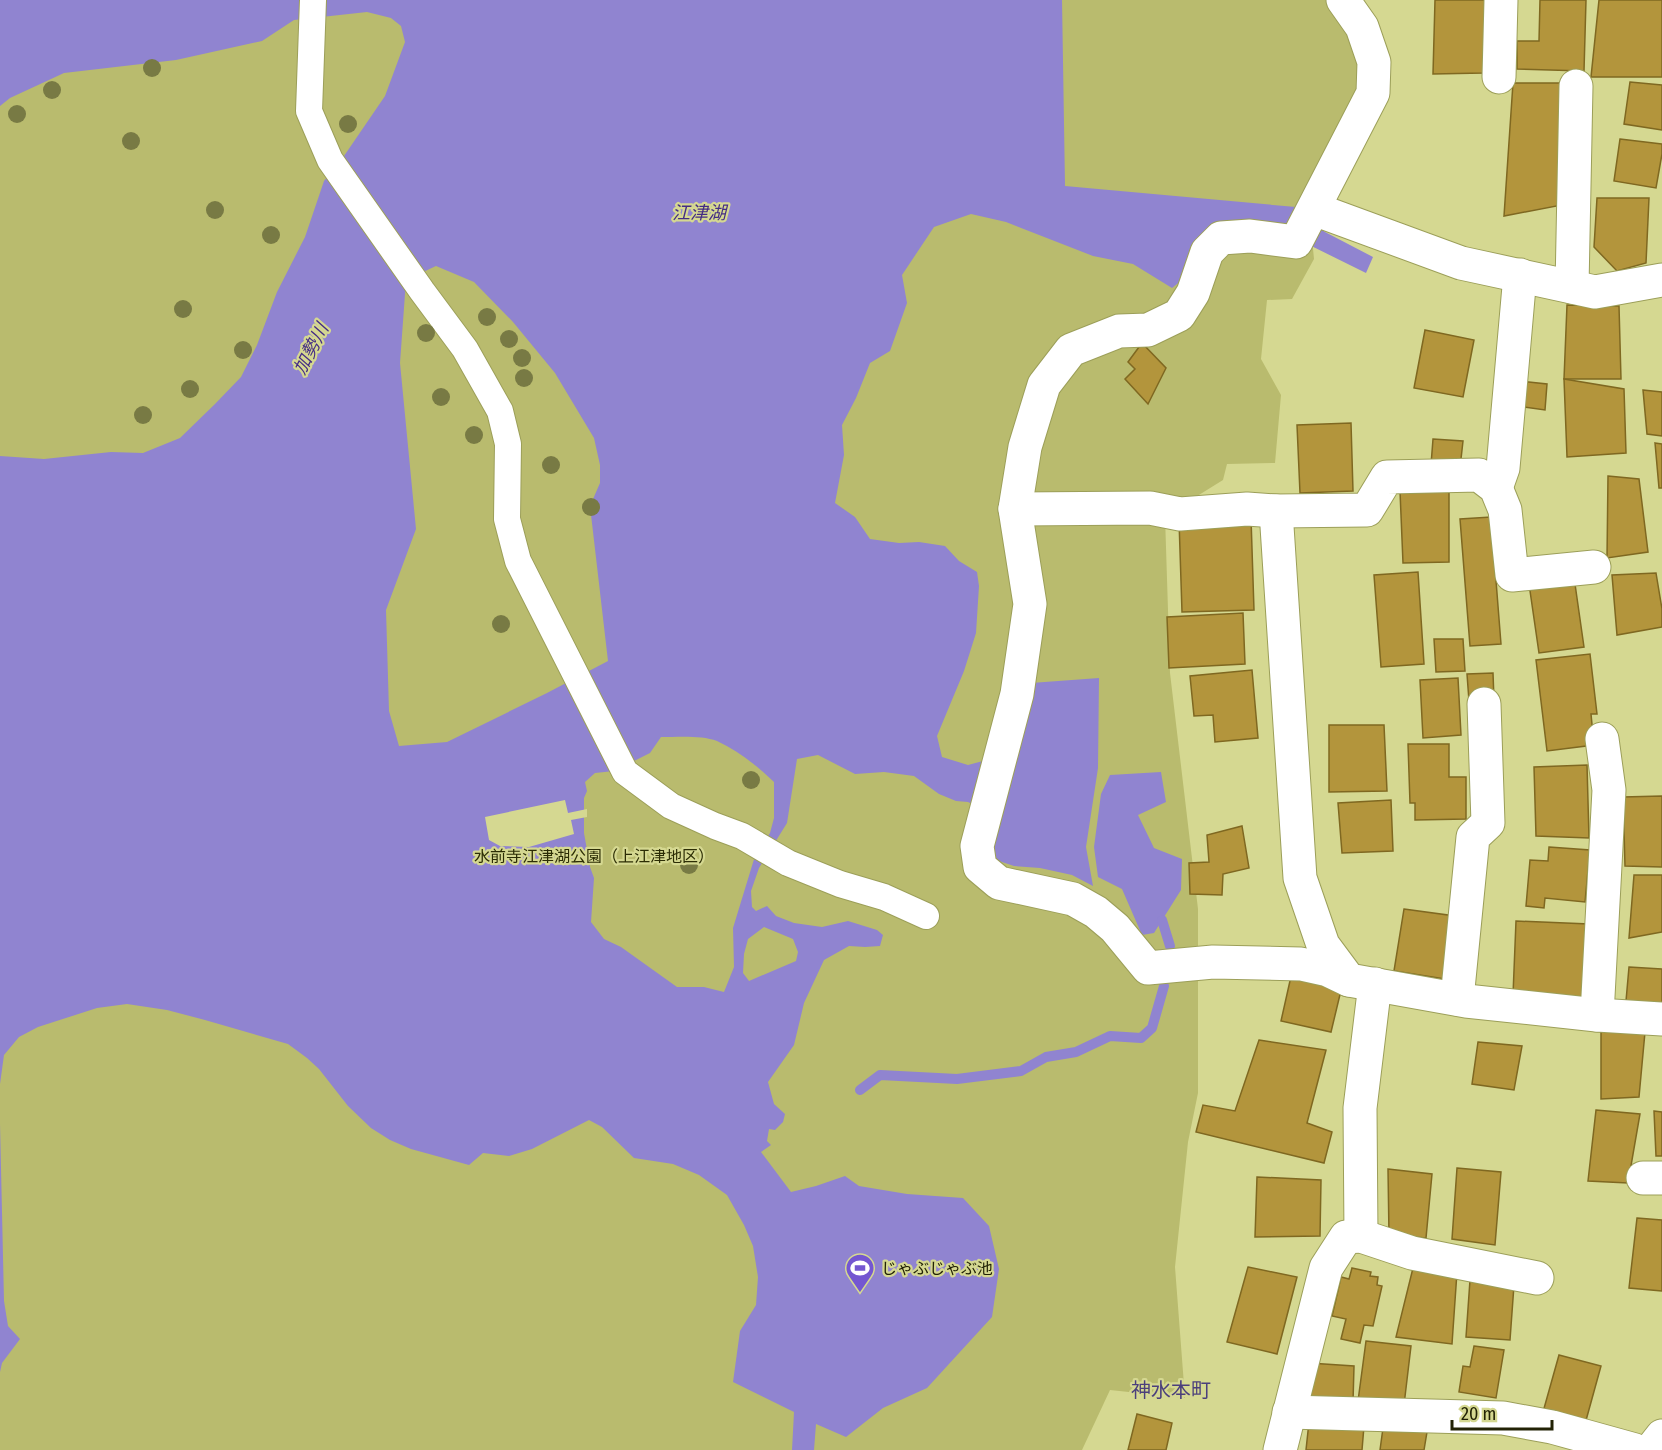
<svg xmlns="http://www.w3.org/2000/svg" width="1662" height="1450" viewBox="0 0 1662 1450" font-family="'Fira Sans Condensed','Noto Sans JP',sans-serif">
<rect width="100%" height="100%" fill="#d5d891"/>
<path fill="#b9bb6e" d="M0,0H1335L1367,70L1309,208L1314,259L1292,299L1267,300L1261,359L1281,395L1275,463L1227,464L1223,480L1165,516L1170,673L1198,909V1093L1188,1142L1175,1267L1185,1398L1110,1390L1082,1450H0Z"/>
<g fill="#9084d0" fill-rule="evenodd">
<path d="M0,0H1062L1065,186L1296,207L1325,232L1373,257L1366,273L1279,230L1236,223L1187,276L1172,288L1133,264L1093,256L1006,222L971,214L934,227L902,275L907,303L890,351L870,363L856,398L842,425L844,455L835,503L855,517L870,539L899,543L919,542L945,546L959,561L977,572L979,586L976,633L964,671L937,736L942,757L968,765L983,761L1031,683L1099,678L1098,768L1086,847L1093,886L1072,875L1040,868L1014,866L993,859L980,808L968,802L956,801L939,794L914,776L884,772L855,774L818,755L797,759L787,823L759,868L751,891L752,907L756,911L767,906L776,916L794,923L822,927L848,921L877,930L883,935L880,946L865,947L849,946L824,960L804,1003L794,1045L768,1082L774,1104L785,1114L783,1122L775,1130L769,1129L767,1141L771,1145L761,1152L791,1192L816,1186L845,1176L859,1186L907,1194L963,1198L989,1226L999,1269L992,1317L927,1388L883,1408L846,1437L816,1424L814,1450H792L794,1412L733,1382L740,1331L756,1305L758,1277L753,1246L744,1225L727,1195L699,1175L673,1164L634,1158L602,1127L589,1120L532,1149L509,1156L483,1153L469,1165L411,1149L390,1140L371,1128L348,1106L319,1069L307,1058L288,1044L205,1020L167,1010L127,1004L97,1008L38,1027L19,1037L4,1055L0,1084V456L44,459L111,452L143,453L180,438L215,404L241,377L257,345L277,292L305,237L324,181L344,156L385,96L405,42L401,26L391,18L367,12L294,20L262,41L176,60L64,73L10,98L0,106ZM436,266L474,282L513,322L555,373L594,438L600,465V483L590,506L608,661L547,693L447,742L399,746L389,711L386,610L416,529L400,363L406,280ZM661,737C678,737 702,735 717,741C739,751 757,766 774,782V818L770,833L755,856L733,928L734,967L724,992L704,987H677L621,947L604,939L591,922L594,878L590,867L584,833V798L587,791L585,782L595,773L614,771L650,753ZM764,927L793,939L798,952L796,961L749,981L743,973L744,954L748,939Z"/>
<path d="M1161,772L1166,802L1138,815L1154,848L1182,859L1181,890L1154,933L1142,935L1122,889L1098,877L1094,847L1101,794L1110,775Z"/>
<path d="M0,1124L4,1301L8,1326L20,1339L2,1363L0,1372Z"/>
</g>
<path fill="#d5d891" d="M565,800L568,813L587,809V817L571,820L574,834L529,847L500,846L489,840L485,817Z"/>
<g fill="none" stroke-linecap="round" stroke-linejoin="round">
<g stroke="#9084d0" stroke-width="10">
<path d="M1162,920L1170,946"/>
<path d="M860,1090L880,1075L957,1079L1021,1071L1046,1057L1076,1052L1110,1036L1141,1038L1152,1028L1164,986"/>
</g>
</g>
<g fill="#b3953c" stroke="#7f6821" stroke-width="1.5">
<path d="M1435,0H1488L1483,73L1433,74Z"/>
<path d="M1540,0H1586L1584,71L1517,69V41H1539Z"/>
<path d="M1599,0H1662V77H1591Z"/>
<path d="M1630,82L1662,85V130L1624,124Z"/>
<path d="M1513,83H1566L1562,205L1504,216Z"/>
<path d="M1620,139L1662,144V154L1656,188L1614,181Z"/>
<path d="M1597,198H1649L1646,263L1617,271L1594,247Z"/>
<path d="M1567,305L1619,306L1621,379H1564Z"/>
<path d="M1425,330L1474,340L1463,397L1414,388Z"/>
<path d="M1142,343L1166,368L1148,404L1125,379L1135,369L1128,362Z"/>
<path d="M1564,379L1624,389L1626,453L1567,457Z"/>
<path d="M1520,381L1547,384L1545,410L1517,406Z"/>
<path d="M1643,390L1662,392V436L1647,434Z"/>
<path d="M1351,423L1353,491L1300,493L1297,425Z"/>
<path d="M1433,439L1463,441L1460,468L1431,465Z"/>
<path d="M1655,443L1662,444V488H1659Z"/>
<path d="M1608,476L1639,479L1648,552L1607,558Z"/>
<path d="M1400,491H1449V562L1403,563Z"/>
<path d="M1491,517L1501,644L1470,646L1460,519Z"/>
<path d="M1251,518L1254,610L1182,612L1179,520Z"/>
<path d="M1418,572L1424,664L1381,667L1374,575Z"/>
<path d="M1656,573L1662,609V627L1617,635L1612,575Z"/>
<path d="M1574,577L1584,647L1539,653L1529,584Z"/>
<path d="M1243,613L1245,664L1169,668L1167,617Z"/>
<path d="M1434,639H1463L1465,671L1436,672Z"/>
<path d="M1590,654L1597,714H1591L1594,745L1547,751L1536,660Z"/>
<path d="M1252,670L1258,738L1215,742L1213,715L1194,716L1190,676Z"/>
<path d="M1493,673L1494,700L1469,701L1467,674Z"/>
<path d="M1458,678L1461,735L1423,738L1420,680Z"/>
<path d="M1329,725H1384L1387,791L1329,792Z"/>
<path d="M1408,744H1449V777H1466V819L1415,820V803H1410Z"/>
<path d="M1587,765L1589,838L1536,836L1534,767Z"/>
<path d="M1662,796V867L1625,866L1623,797Z"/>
<path d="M1391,800L1393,851L1342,853L1338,803Z"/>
<path d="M1242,826L1249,868L1223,874L1222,895L1190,894L1189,863L1209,862L1207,835Z"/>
<path d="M1549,847L1590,850L1585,902L1545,898L1544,908L1526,906L1530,860L1548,861Z"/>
<path d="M1634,875H1662V932L1629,938Z"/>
<path d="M1404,909L1455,916L1445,979L1394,971Z"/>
<path d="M1516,921L1589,924L1587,997L1513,995Z"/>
<path d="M1629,967L1662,969V1004L1626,1001Z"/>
<path d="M1292,972L1343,982L1331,1032L1281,1021Z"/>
<path d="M1601,1027L1645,1032L1639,1097L1601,1099Z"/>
<path d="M1259,1040L1326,1050L1307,1123L1332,1132L1324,1163L1196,1132L1203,1105L1235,1111Z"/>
<path d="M1478,1042L1522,1046L1514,1090L1472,1084Z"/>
<path d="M1596,1110L1640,1114L1628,1183L1588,1181Z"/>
<path d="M1654,1111L1662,1112V1156H1656Z"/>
<path d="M1457,1168L1501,1172L1495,1245L1452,1239Z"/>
<path d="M1388,1169L1432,1174L1426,1238L1389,1235Z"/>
<path d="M1257,1177L1321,1180L1320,1236L1255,1237Z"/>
<path d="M1637,1218L1662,1220V1291L1629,1288Z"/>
<path d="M1248,1267L1297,1277L1277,1354L1227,1342Z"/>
<path d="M1352,1268L1371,1272L1370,1276L1378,1277L1377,1285L1382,1286L1373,1326L1364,1325L1360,1343L1341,1339L1346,1319L1332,1316L1341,1277L1349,1279Z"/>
<path d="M1413,1268L1457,1272L1452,1344L1396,1337Z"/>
<path d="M1470,1280L1514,1285L1510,1340L1466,1337Z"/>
<path d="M1366,1341L1411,1346L1404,1405L1358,1401Z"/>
<path d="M1474,1346L1504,1350L1496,1398L1459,1392L1463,1366L1470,1367Z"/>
<path d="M1559,1355L1601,1366L1585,1424L1543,1412Z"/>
<path d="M1309,1363L1354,1366L1353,1402L1307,1399Z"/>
<path d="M1137,1414L1172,1423L1166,1450H1128Z"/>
<path d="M1309,1422L1364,1426L1362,1450H1306Z"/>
<path d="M1383,1428L1427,1432L1424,1450H1380Z"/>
</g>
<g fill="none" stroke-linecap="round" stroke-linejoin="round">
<g stroke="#9c9f59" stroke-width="28">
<path id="pedestrian" d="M313,0L309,111L330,160L422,291L465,349L500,411L508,444L507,519L518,561L625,772L671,806L715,826L742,836L788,863L840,884L884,897L926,916"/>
</g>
<g stroke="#9c9f59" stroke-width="35">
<g id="minor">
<path d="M1343,0L1362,27L1374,62L1373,93L1296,242L1250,236L1221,238L1207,252L1193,293L1179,315L1148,330L1119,331L1071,350L1044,385L1025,447L1015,509L1030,604L1017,694L977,846L980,867L999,883L1073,899L1096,912L1115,928L1148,968L1213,962L1301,964L1328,970L1349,980"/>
<path d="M1499,77L1501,0"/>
<path d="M1314,209L1461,263L1595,292L1662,280"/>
<path d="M1572,287L1576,86"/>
<path d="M1496,488L1503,468L1520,275"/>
<path d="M1015,509L1150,508L1180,514L1247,509L1276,511L1300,878L1323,945L1349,980L1466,1001L1597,1015L1662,1019"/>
<path d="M1276,511L1367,510L1387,477L1479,475L1496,488L1505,510L1512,575L1594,567"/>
<path d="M1457,999L1473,837L1488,823L1484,704"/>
<path d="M1597,1015L1609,790L1602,739"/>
<path d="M1643,1178H1662"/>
<path d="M1361,1236L1360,1108L1375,984"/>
<path d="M1289,1412L1503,1418L1552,1427L1635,1450"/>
<path d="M1280,1450L1326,1268L1346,1237L1361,1236L1412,1253L1537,1278"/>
<path d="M1651,1450L1662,1436"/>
</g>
</g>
<use href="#pedestrian" stroke="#fff" stroke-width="26"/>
<use href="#minor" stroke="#fff" stroke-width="33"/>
</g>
<g fill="#787a44">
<circle cx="152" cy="68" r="9"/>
<circle cx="52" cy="90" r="9"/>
<circle cx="17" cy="114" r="9"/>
<circle cx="348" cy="124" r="9"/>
<circle cx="131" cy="141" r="9"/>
<circle cx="215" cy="210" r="9"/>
<circle cx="271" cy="235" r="9"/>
<circle cx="183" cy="309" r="9"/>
<circle cx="487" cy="317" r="9"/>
<circle cx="426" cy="333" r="9"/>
<circle cx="509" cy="339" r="9"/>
<circle cx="243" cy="350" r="9"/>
<circle cx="522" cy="358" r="9"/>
<circle cx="524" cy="378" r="9"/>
<circle cx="190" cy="389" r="9"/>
<circle cx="441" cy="397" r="9"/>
<circle cx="143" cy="415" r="9"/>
<circle cx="474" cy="435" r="9"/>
<circle cx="551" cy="465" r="9"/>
<circle cx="591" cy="507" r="9"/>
<circle cx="501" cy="624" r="9"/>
<circle cx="751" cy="780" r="9"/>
<circle cx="689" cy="865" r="9"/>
</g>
<defs>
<g id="stadium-pin" transform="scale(1.5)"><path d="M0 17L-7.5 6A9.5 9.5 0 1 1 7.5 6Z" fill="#7457d1" stroke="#d5d891"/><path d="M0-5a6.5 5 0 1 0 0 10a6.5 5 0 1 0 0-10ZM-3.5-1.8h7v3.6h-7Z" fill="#fff"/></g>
</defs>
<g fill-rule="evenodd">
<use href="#stadium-pin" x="860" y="1268"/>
</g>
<g text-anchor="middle" stroke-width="4.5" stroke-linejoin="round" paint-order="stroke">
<g font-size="16" fill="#2c2d05" stroke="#d5d891">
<text x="594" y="862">水前寺江津湖公園（上江津地区）</text>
</g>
<g font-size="16" fill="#222205" stroke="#d5d891" text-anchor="start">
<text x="881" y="1274">じゃぶじゃぶ池</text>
</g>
<g font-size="18" font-style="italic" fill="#442c85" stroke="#d5d891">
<text x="699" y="219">江津湖</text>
<text transform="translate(311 349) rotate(-63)" y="6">加勢川</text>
</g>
<g font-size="20" fill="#4b3f7c" stroke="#d5d891">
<text x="1171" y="1397">神水本町</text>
</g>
</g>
<path d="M1452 1420v9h100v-9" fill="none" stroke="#222205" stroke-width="3"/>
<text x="1461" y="1420" font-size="18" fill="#222205" stroke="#d5d891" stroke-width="4.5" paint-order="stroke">20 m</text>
</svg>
